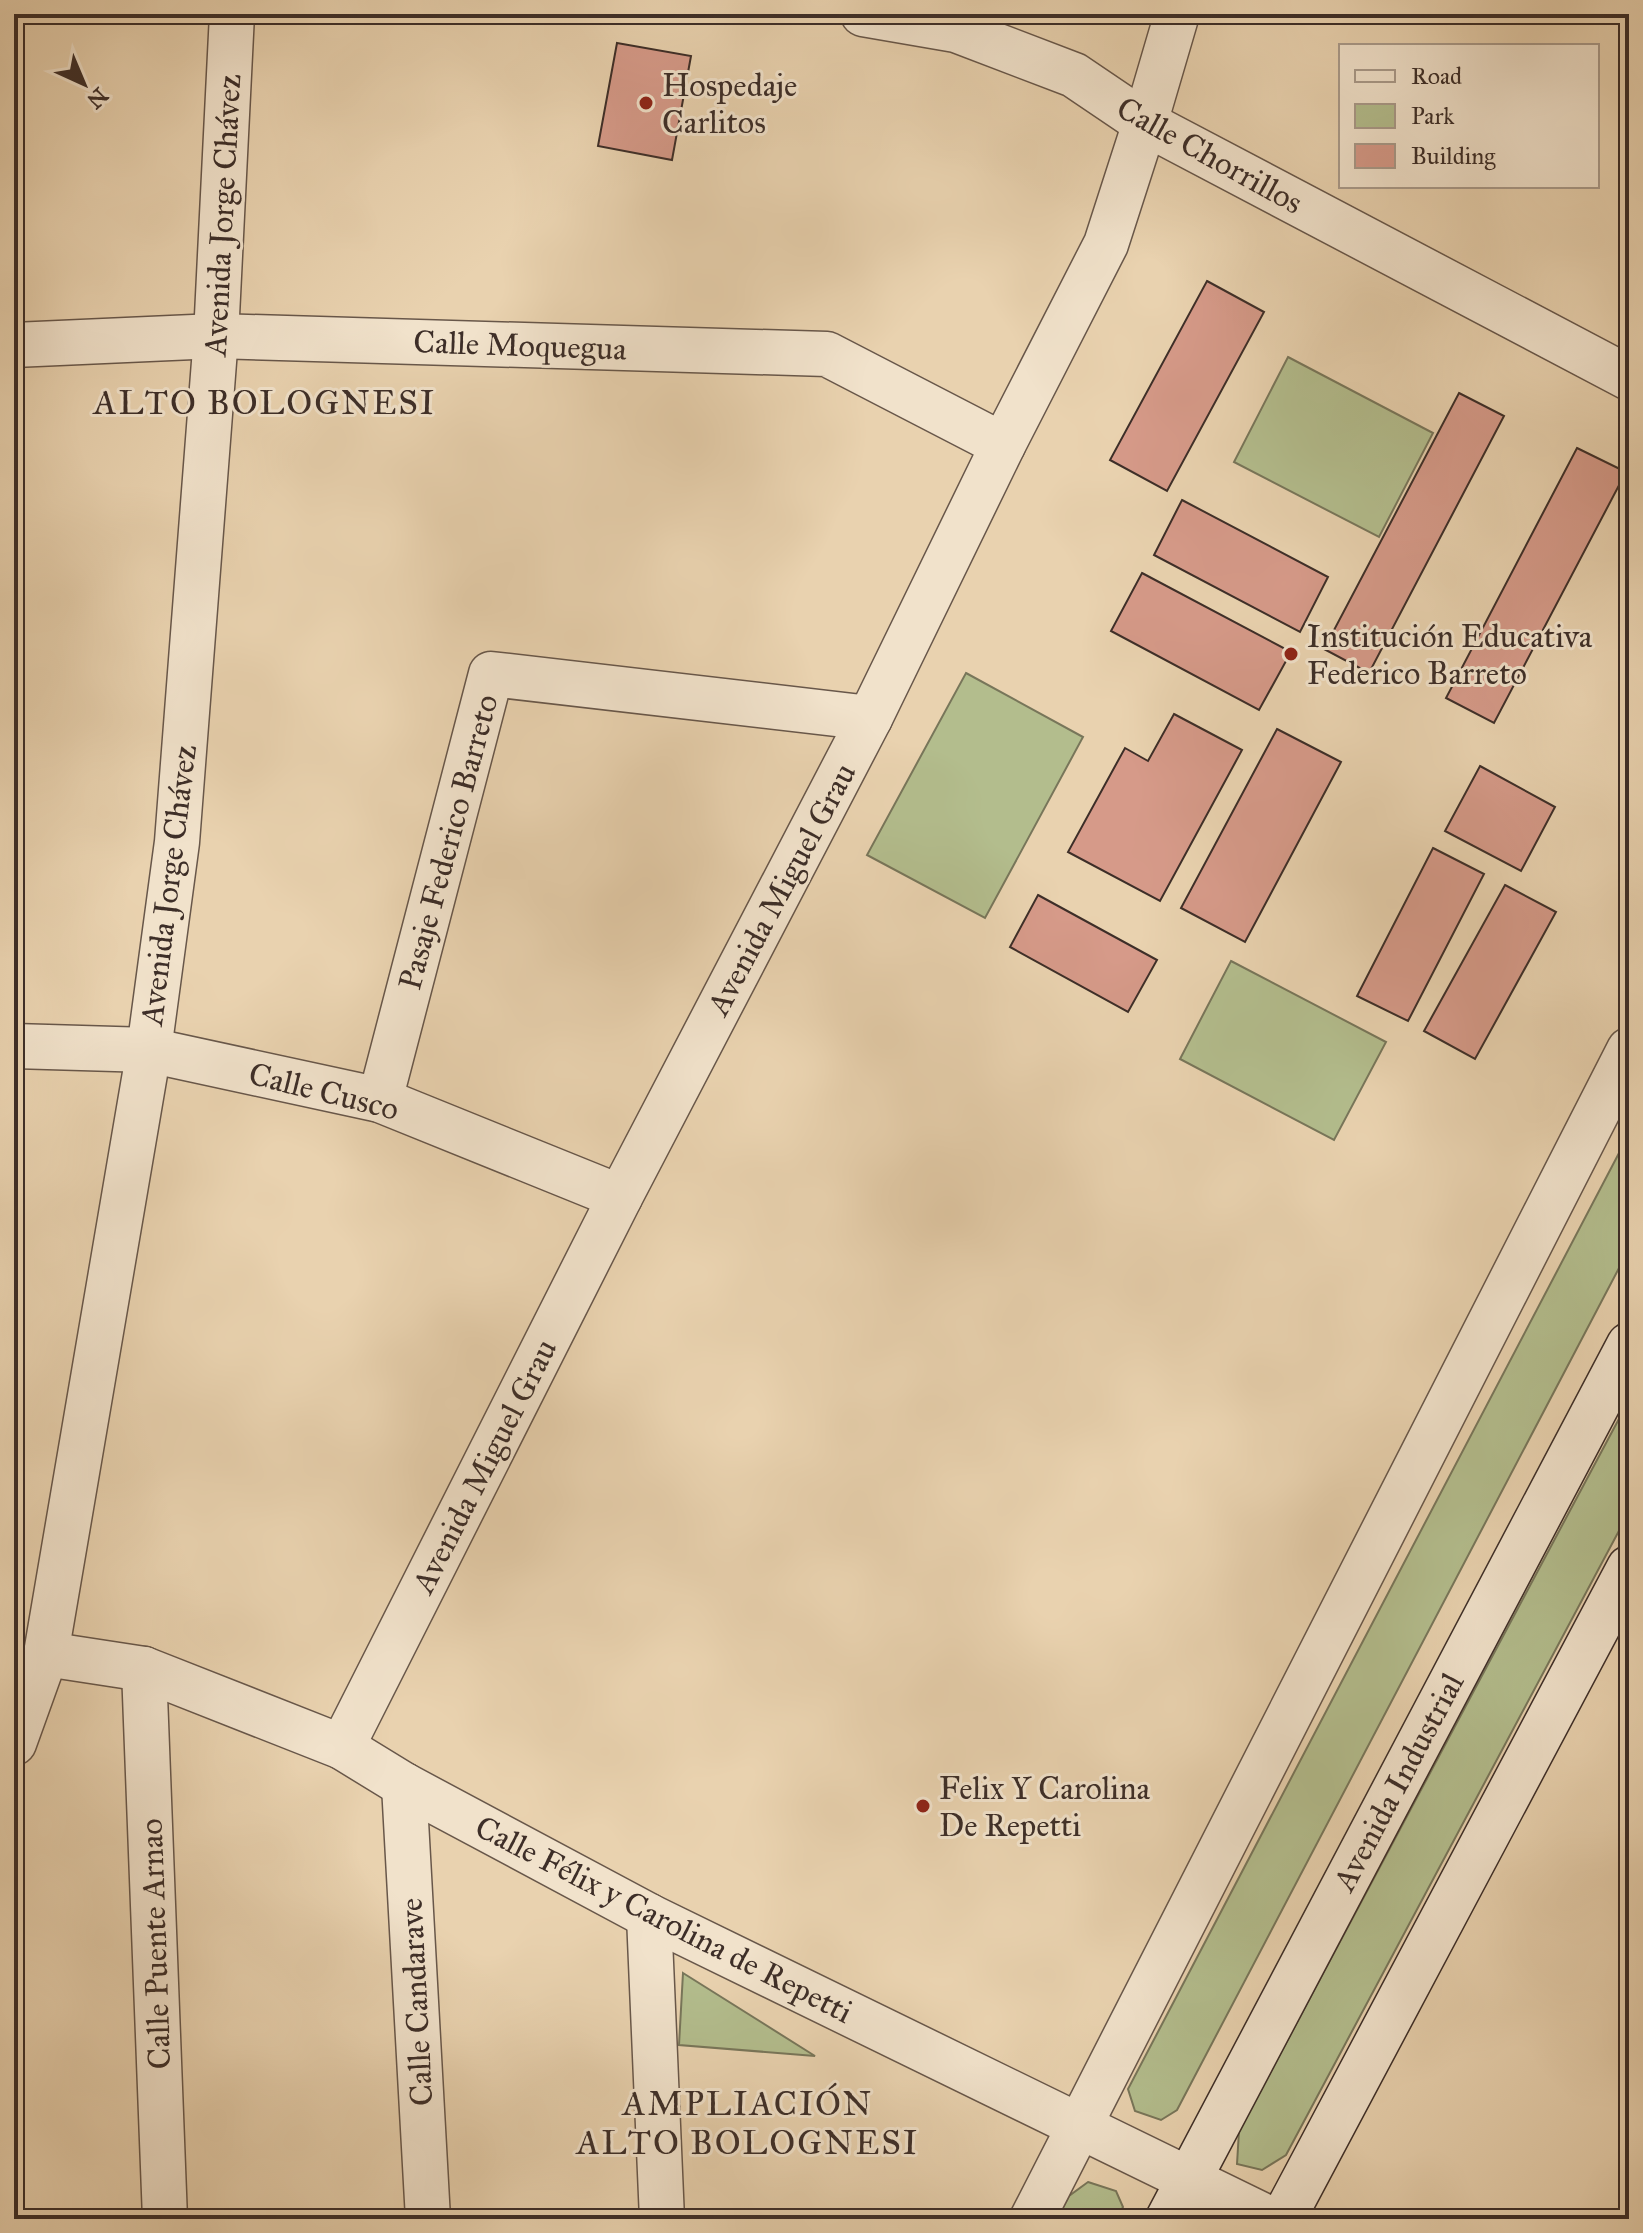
<svg xmlns="http://www.w3.org/2000/svg" width="1643" height="2233" viewBox="0 0 1643 2233" font-family="'IM FELL Great Primer',serif">
<rect width="100%" height="100%" fill="#e9d2af"/>
<filter id="stains"><feTurbulence type="fractalNoise" baseFrequency=".0025" numOctaves="4"/><feColorMatrix values="0 0 0 0 .2 0 0 0 0 .09 0 0 0 0 .02 0 0 0 .5 -.17"/></filter>
<radialGradient id="worn" r=".72"><stop offset=".6" stop-color="#630" stop-opacity="0"/><stop offset="1" stop-color="#630" stop-opacity=".3"/></radialGradient>
<g fill="#b3bd8d" stroke="#78765a" stroke-width="2">
<path d="M1288,357L1433,433L1379,537L1234,462Z"/>
<path d="M966,673L1083,737L985,918L867,855Z"/>
<path d="M1231,961L1386,1042L1334,1140L1180,1059Z"/>
<path d="M1629,1134V1249L1177,2110L1161,2120L1135,2111L1128,2089Z"/>
<path d="M1629,1400V1512L1286,2155L1262,2170L1237,2164L1239,2131Z"/>
<path d="M683,1973L815,2056L679,2045Z"/>
<path d="M1088,2182L1116,2191L1123,2207L1117,2219H1057L1069,2196Z"/>
</g>
<g fill="#d69a89" stroke="#3d2e28" stroke-width="2">
<path d="M617,43L691,56L672,160L598,146Z"/>
<path d="M1207,281L1264,312L1167,491L1110,460Z"/>
<path d="M1459,393L1504,416L1369,673L1324,649Z"/>
<path d="M1577,448L1626,472L1494,723L1446,698Z"/>
<path d="M1182,500L1328,577L1300,632L1154,555Z"/>
<path d="M1142,573L1291,652L1259,710L1111,631Z"/>
<path d="M1174,714L1242,750L1160,901L1068,852L1125,748L1148,761Z"/>
<path d="M1277,729L1341,762L1245,942L1181,908Z"/>
<path d="M1480,766L1555,807L1521,871L1445,831Z"/>
<path d="M1433,848L1484,874L1408,1021L1357,996Z"/>
<path d="M1505,885L1556,912L1475,1059L1424,1031Z"/>
<path d="M1038,895L1157,960L1128,1012L1010,947Z"/>
</g>
<g fill="none" stroke-linecap="round" stroke-linejoin="round">
<g stroke="#68574a" stroke-width="47">
<g id="minor">
<path d="M863,14L956,30L1074,75L1145,123L1629,378"/>
<path d="M14,345L216,336L827,354L1003,445"/>
<path d="M14,1046L149,1050L380,1100L620,1197"/>
<path d="M380,1100L491,674L870,718"/>
<path d="M144,1669L165,2219"/>
<path d="M404,1785L428,2219"/>
<path d="M649,1916L662,2219"/>
<path d="M1032,2219L1629,1050"/>
</g>
</g>
<g stroke="#68574a" stroke-width="47">
<g id="tertiary">
<path d="M46,1654L144,1669L342,1747L404,1785L649,1916L1270,2219"/>
<path d="M14,1743L46,1654L149,1050L177,842L216,336L232,14"/>
<path d="M342,1747L620,1197L870,718L1003,445L1106,244L1145,123L1177,14"/>
</g>
</g>
<g stroke="#3d2e28" stroke-width="47">
<g id="secondary">
<path d="M1168,2219L1629,1345"/>
<path d="M1283,2219L1629,1568"/>
</g>
</g>
<use href="#minor" stroke="#f1e2cb" stroke-width="44"/>
<use href="#tertiary" stroke="#f1e2cb" stroke-width="44"/>
<use href="#secondary" stroke="#f1e2cb" stroke-width="44"/>
</g>
<g fill="#8f2418" stroke="#f1e2cb" stroke-width="3">
<circle cx="646" cy="103" r="8"/>
<circle cx="1291" cy="654" r="8"/>
<circle cx="923" cy="1806" r="8"/>
</g>
<g text-anchor="middle" stroke-width="6" stroke-linejoin="round" paint-order="stroke">
<g font-size="32" fill="#3d2e28" stroke="#f1e2cb" text-anchor="start">
<text x="662" y="96">Hospedaje<tspan x="662" dy="37">Carlitos</tspan></text>
<text x="1307" y="647">Institución Educativa<tspan x="1307" dy="37">Federico Barreto</tspan></text>
<text x="939" y="1799">Felix Y Carolina<tspan x="939" dy="37">De Repetti</tspan></text>
</g>
<g font-size="32" fill="#3d2e28" stroke="#f1e2cb">
<text transform="translate(1210 155) rotate(29)" y="11">Calle Chorrillos</text>
<text transform="translate(222 215) rotate(-87)" y="11">Avenida Jorge Chávez</text>
<text transform="translate(520 345) rotate(2)" y="11">Calle Moquegua</text>
<text transform="translate(448 842) rotate(-75)" y="11">Pasaje Federico Barreto</text>
<text transform="translate(168 885) rotate(-83)" y="11">Avenida Jorge Chávez</text>
<text transform="translate(781 889) rotate(-62)" y="11">Avenida Miguel Grau</text>
<text transform="translate(324 1091) rotate(14)" y="11">Calle Cusco</text>
<text transform="translate(484 1466) rotate(-63)" y="11">Avenida Miguel Grau</text>
<text transform="translate(1398 1782) rotate(-62)" y="11">Avenida Industrial</text>
<text transform="translate(664 1919) rotate(27)" y="11">Calle Félix y Carolina de Repetti</text>
<text transform="translate(155 1944) rotate(-92)" y="11">Calle Puente Arnao</text>
<text transform="translate(416 2002) rotate(-93)" y="11">Calle Candarave</text>
</g>
<g font-size="34" letter-spacing="2" fill="#3d2e28" stroke="#f1e2cb">
<text x="265" y="414">ALTO BOLOGNESI</text>
<text x="748" y="2115">AMPLIACIÓN<tspan x="748" dy="39">ALTO BOLOGNESI</tspan></text>
</g>
</g>
<rect width="1643" height="2233" fill="none" stroke="#e9d2af" stroke-width="48"/>
<rect x="16" y="16" width="1611" height="2201" fill="none" stroke="#3d2e28" stroke-width="4"/>
<rect x="24" y="24" width="1595" height="2185" fill="none" stroke="#3d2e28" stroke-width="2"/>
<rect x="1339" y="44" width="260" height="144" fill="#f1e2cb" stroke="#a99a8a" stroke-width="2"/>
<rect x="1355" y="70" width="40" height="12" fill="#f1e2cb" stroke="#a99a8a" stroke-width="2"/>
<text x="1411" y="84" font-size="24" fill="#3d2e28">Road</text>
<rect x="1355" y="104" width="40" height="24" fill="#b3bd8d" stroke="#a99a8a" stroke-width="2"/>
<text x="1411" y="124" font-size="24" fill="#3d2e28">Park</text>
<rect x="1355" y="144" width="40" height="24" fill="#d69a89" stroke="#a99a8a" stroke-width="2"/>
<text x="1411" y="164" font-size="24" fill="#3d2e28">Building</text>
<g transform="translate(84 84) rotate(136)" stroke="#f1e2cb" stroke-width="6" paint-order="stroke">
<path d="M0-6L14 30L0 20L-14 30Z" fill="#3d2e28"/>
<text y="-12" font-size="22" font-weight="bold" text-anchor="middle" fill="#3d2e28">N</text>
</g>
<rect width="100%" height="100%" filter="url(#stains)"/>
<rect width="100%" height="100%" fill="url(#worn)"/>
</svg>
